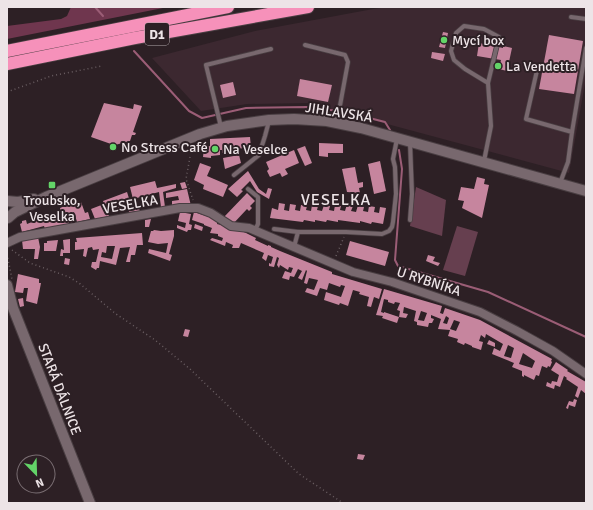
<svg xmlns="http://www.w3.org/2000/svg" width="593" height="510" viewBox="0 0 593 510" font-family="Signika,sans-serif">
<rect width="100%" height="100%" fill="#2d2025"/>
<path fill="#3c2830" d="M389,7H586V78L569,173L309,103L247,104L201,111L152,58L255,31L373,9Z"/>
<g fill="#663f4f">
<path d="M416,187L446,200L442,236L410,226Z"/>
<path d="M457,226L478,232L465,276L443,270Z"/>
</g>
<path fill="#6f364e" d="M71,7H168L7,39V26L61,19L67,16Z"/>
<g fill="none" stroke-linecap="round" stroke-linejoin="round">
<g stroke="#9b5d76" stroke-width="2">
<path d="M95,7L103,16"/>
<path d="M134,51L189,111L202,118L246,108L307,107L346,112L385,122L390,130"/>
<path d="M399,150L402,169L395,260L398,266L488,292L586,337"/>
</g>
</g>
<g fill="#c6859e" fill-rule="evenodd">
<path d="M443,32L448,33L445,48L439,47Z"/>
<path d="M549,35L583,41L574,94L539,89Z"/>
<path d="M479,43L503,48V46L512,48L507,71L499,69L501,60L477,56Z"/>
<path d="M432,52L445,54L443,61L431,58Z"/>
<path d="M300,79L332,85L328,102L297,96Z"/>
<path d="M233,82L236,95L223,98L220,85Z"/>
<path d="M104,103L133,109L134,104L142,106L133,132L136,133L135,135H132L130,141L115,145V147L113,149L110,147L111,144L91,137Z"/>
<path d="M250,137L251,148L226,149L227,152L222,153V150H220V155L211,156V158L203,157L204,148L210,146V139Z"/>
<path d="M319,143L343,144V153H328V157L319,156Z"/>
<path d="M305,146L312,163L305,166L297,149Z"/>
<path d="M294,150L299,163L285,169L288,174L282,177L280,173L270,177L267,171L269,169L266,162Z"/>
<path d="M239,155L241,163L225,169L223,158Z"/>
<path d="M380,161L386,191L374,194L368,164Z"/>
<path d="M200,163L211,167L207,176L228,185L223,197L203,189L204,185L194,180Z"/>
<path d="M355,167L358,183L363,182V187L359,188L360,193L347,192L342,169Z"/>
<path d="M248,171L259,189L266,194L268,188L272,189L269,199L257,192L250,181L241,190L243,191L237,197L228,189Z"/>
<path d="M477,177L485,179L484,184L489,185L482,218L462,208L464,201L458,200L461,187L474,189Z"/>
<path d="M155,181L157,188L176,184V188L163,192L165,207H161L159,192L133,199L130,187Z"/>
<path d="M185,182L187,188L182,189L180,183Z"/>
<path d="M187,189L191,206L172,205V201L179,200L178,196L166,198V193Z"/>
<path d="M127,192L132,208L138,206L140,211L129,212L128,207L116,209H110L106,210L109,216L95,219L91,209L104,204L103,201Z"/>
<path d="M247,193L255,201L250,206L252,208L249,211L247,209L232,225L224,217Z"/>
<path d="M77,201V203L81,202L85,213L88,212L90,219L77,222L74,212L72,213L74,220H71L72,223L45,229L44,226L22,232L20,224L22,223V221L26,220L27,224L32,222V220L61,212L60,208Z"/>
<path d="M279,203L285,204L284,210L289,211L290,204L296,205L295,210L300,211L301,205L307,206L306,210L311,211L312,205L318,206L317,210L322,211L324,205L330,206L329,210L334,211L335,205L341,206L340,210L345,211L347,204L353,206L351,211L356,212L358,205L364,207L363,211L368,212L369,206L375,207L374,212L379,213L380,207L386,208L383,224L372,222L371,224L360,221V223L338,220V222L327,220L326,222L315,220V222L304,220L303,222L270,218L272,208L278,210Z"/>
<path d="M180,212L191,214L189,224L192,225L191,230H188L187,232L177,228V225L185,228L186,223L178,221Z"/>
<path d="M194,212L218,220L217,224L237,229L246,233L256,238L255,240L268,246V245L271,246V247L280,251L332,272V274L382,289L379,299L374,297L371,307L367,306L369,297L359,294L360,292L353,290L348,306L340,303L339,305L324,300L326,292L341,297L345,286L341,285L340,287L329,283L327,290L320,288L317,296L305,292L307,288L314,290L318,280L309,278L307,284L304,283L307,271L306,270L302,280L298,278L302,271L298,269L294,277L290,276L289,280L282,278L285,271L291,273L293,268L289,267L288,270L280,265L279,268L277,265L279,258L277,257L274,267L269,266V263L271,264L273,257L268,255L266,261L262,258L264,253L241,243L239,248H232L233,245L226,242L225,246L210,240L212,238L222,241L223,238L218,236V234L210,233L212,228L204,225V224L192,220Z"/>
<path d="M151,219L149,227H145V220Z"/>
<path d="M195,224L203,227L202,231L194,228Z"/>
<path d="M154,230L161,231L174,230V236L169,254L172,255L170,261L148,253L149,249L166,253L168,243L158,244L148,242L151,231H153Z"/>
<path d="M142,233L143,245H137L135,255H131L130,262H126L130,247L120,248L116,265L100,261L99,268H97L96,270L91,267L92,262H96L99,249L93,250L92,247L88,248L86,257L83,256L84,249L75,250V242H77L76,238ZM107,246H115L112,259L101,257L102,252L106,253Z"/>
<path d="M38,237L40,247L38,259H34L35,249H23L22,240Z"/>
<path d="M70,239V253H63V256H60L61,249L64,250L63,240Z"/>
<path d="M58,240L56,251H44V243H47V241Z"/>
<path d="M350,241L389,252L385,266L346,255Z"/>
<path d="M428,255L435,257L433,261L440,263L438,266L426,261Z"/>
<path d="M65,258L70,259L69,265L64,264Z"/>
<path d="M18,274L39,279V283H41L37,304L26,301L28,288H24L23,293L15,292Z"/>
<path d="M384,289L442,306L440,313L443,314L445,308L480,320L552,359L551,361L552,362L550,367L548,366L547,368L542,366L539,376L536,375L534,380L524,375V377L522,376V371L512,367L514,363L492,354L494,348L500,351L503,344L486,334L485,338L481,335L479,341L483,342L481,350L472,347V346L465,343L464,345L457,342L458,339L448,336L450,330L438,329L441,319L431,315V318L434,319L432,323H429L428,327L417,325V322L414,321L416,311L404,307L403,313L408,314L406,318L399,317L400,311L397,310L400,303L395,302L394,304L388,302V300L384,299L381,312L384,313V312L399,317L397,323L382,318L383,316L376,315ZM421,311L427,313L424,321L418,320ZM446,316L449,318L447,324L443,323ZM454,320L460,322L456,331L450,329ZM508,345L514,348L511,358L504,356ZM523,353L535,361L532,368L519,364Z"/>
<path d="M23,298L24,306L20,307L18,299Z"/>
<path d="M185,329L190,330L188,337L183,336Z"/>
<path d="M489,340L495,343V347L487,344Z"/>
<path d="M556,362L568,370L567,371L586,382V394L581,390L578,398L575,396L578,387L566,379L567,378L564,376L560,387L555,385L554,389L546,386L547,382L551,384L552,381L557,382L559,375L551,370Z"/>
<path d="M574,399L577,400L575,407L569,405L568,409L566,408L569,401L573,402Z"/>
<path d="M358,454L365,455L363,460L357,459Z"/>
</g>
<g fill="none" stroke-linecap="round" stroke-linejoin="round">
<g stroke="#493e42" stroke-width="5.5">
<g id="lane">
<path d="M571,17L586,19"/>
<path d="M305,45L345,55L348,62L337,122"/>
<path d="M538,66L526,119L572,132L568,162L560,183"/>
<path d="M221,127L206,65L271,49"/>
<path d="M572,132L586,48"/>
<path d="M410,142L412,194L410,220"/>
<path d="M484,161L491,126L488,83L465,69L454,60L451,51L456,33L464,26L484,29L499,37L488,83"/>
<path d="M234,175L259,155L265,136L269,121"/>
<path d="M248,189L258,197V224L255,230"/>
<path d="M274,229L298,232"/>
<path d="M294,247L298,232H346L382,234L389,231L392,227L393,222L396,194L395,167L393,159L397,139"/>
</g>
</g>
<g stroke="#493e42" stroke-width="10">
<path id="street" d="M7,243L20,237L180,208H198L211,213L231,226L249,228L353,272L392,282L480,312L517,331L553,351L586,374"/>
</g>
<g stroke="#493e42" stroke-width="12">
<g id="secondary">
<path d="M7,201L18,202L34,199"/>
<path d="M8,218L15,212L46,197L200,134L227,126L269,120L294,119L327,121L361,128L586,191"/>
<path d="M7,285L13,308L90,503"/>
</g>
</g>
<g stroke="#493e42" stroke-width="14">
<g id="highway">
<path d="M7,51L228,7"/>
<path d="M7,64L135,38L308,7"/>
</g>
</g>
<g stroke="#6a5e62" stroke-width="1.5" stroke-dasharray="1 3" stroke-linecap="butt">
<path d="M7,92L51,76L102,66"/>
<path d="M190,157L186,179L193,200"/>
<path d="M12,250L30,263L69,277L79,283L116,314L155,340L190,369L299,474L343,503"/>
<path d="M7,254L12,279"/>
<path d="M336,256L344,237"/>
</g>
<use href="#lane" stroke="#78686e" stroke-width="4"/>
<use href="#street" stroke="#78686e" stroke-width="8"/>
<use href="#secondary" stroke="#78686e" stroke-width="10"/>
<use href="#highway" stroke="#f691ba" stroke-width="12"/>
</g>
<g fill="#63d468" stroke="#2d2025" stroke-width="1.5">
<circle cx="444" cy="40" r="4"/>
<circle cx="498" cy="66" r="4"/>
<circle cx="113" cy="147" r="4"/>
<circle cx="215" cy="149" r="4"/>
<rect x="48" y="181" width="8" height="8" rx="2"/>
</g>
<g text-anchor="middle" stroke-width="4" stroke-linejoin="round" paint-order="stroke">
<rect fill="#2d2025" stroke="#b3a9ad" stroke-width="1" x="145" y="23" width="24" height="22" rx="3"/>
<g font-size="13" font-weight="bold" fill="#ede4e7">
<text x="157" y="39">D1</text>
</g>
<g font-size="14" fill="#ede4e7" stroke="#2d2025" text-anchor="start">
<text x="452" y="45">Mycí box</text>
<text x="506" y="71">La Vendetta</text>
<text x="121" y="152">No Stress Café</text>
<text x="223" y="154">Na Veselce</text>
<text x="52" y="205" text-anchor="middle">Troubsko,<tspan x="52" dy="16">Veselka</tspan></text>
</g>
<g font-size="14" fill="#ede4e7" stroke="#2d2025">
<text transform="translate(339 112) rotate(9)" y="5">JIHLAVSKÁ</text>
<text transform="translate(130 204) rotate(-10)" y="5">VESELKA</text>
<text transform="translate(429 281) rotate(18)" y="5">U RYBNÍKA</text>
<text transform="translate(60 389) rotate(69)" y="5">STARÁ DÁLNICE</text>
</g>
<g font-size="16" letter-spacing="1" fill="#ede4e7" stroke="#2d2025">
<text x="336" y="205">VESELKA</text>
</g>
</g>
<rect width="593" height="510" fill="none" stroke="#ede4e7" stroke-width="16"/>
<g transform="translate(36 474) rotate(157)"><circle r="19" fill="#2d2025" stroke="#7a6e73"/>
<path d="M0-3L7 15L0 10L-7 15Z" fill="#63d468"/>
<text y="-6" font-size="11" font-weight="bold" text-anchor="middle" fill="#ede4e7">N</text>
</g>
</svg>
